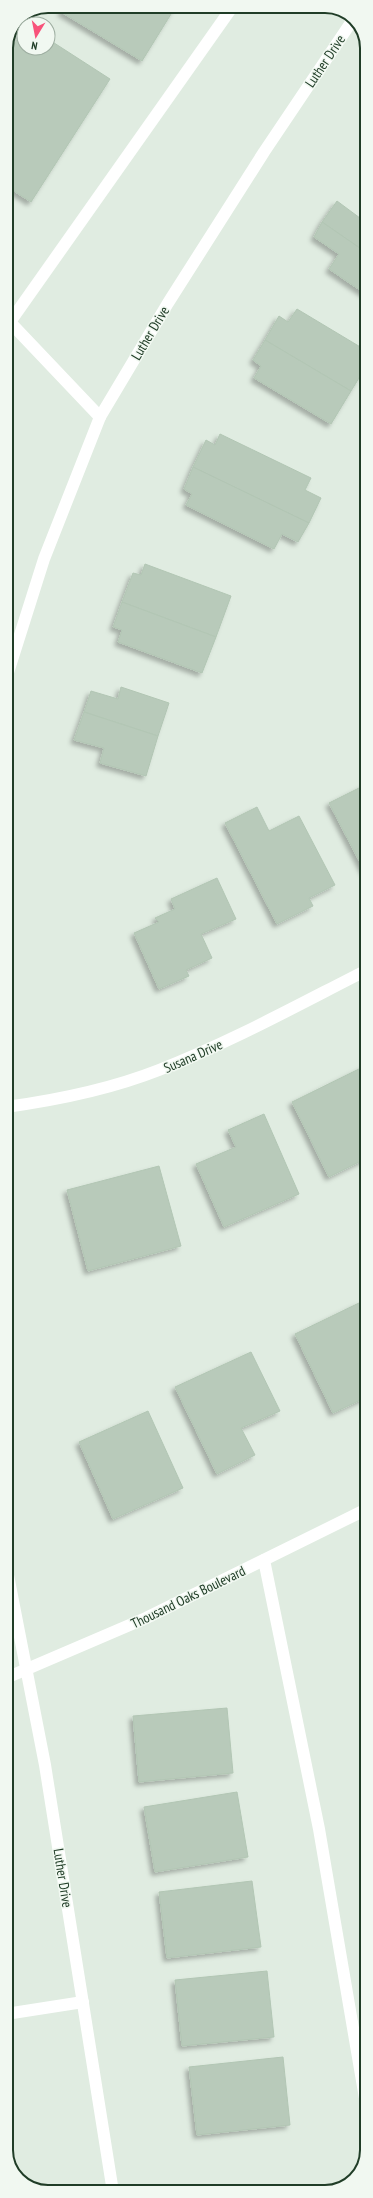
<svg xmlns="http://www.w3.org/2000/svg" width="373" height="2198" viewBox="0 0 373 2198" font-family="'PT Sans Narrow',sans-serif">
<defs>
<filter id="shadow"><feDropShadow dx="-3.5" dy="3.5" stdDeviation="2" flood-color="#0004"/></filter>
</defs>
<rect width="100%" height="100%" fill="#e0ece1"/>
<g fill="#b8caba" stroke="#b2c6b4" filter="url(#shadow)">
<path d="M65,6H176L142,61L61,12Z"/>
<path d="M24,29V48H48V39L110,79L31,202L6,186V57Z"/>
<path d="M337,201L364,221L367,217V253L322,222Z"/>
<path d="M322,222L367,253V295L329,269L339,254L314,237Z"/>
<path d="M297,309L367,351V365L351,391L265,340L279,316L288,322Z"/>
<path d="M265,340L351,391L331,424L254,378L261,366L253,360Z"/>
<path d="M220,434L311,478L305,490L321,498L309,523L193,467L206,440L215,445Z"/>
<path d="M193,467L309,523L298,542L282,534L274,549L186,505L192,494L184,489Z"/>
<path d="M145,564L231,596L216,637L122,602L133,573L141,575Z"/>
<path d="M122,602L216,637L202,673L118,642L122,630L113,627Z"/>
<path d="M121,687L169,703L158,736L84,712L91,691L118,699Z"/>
<path d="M84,712L158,736L146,776L100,763L104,748L74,740Z"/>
<path d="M367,784V871L365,872L329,803Z"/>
<path d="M257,807L269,831L299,816L335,885L309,898L313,906L277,924L225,823Z"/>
<path d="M217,878L236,919L201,934L212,958L186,970L189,976L159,989L134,933L159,922L155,918L175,909L171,899Z"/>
<path d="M367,1065V1158L329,1177L292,1102Z"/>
<path d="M264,1114L299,1194L224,1227L196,1164L236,1147L228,1130Z"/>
<path d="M159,1166L181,1246L88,1271L67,1190Z"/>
<path d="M361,1302L367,1314V1397L333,1413L295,1334Z"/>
<path d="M251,1352L280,1411L241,1428L255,1455L217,1474L175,1387Z"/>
<path d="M148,1411L183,1488L113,1519L79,1442Z"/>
<path d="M227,1708L233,1773L139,1782L133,1716Z"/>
<path d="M237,1792L248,1857L155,1872L144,1807Z"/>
<path d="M252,1881L261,1947L167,1958L159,1892Z"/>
<path d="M267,1971L274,2037L182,2046L175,1980Z"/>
<path d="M283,2057L290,2125L197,2135L189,2067Z"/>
</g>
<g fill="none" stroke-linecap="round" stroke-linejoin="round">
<g stroke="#fff" stroke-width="12">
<path d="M6,318L100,417"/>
<path d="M10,322L233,6"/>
<path d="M264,1560L319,1829L367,2110"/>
<path d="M6,2014L83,2002"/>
</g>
<g stroke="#fff" stroke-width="12">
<path d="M6,679L44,559L100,417L168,303L264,152L354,18"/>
<path d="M6,1107C57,1100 111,1089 159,1070C231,1042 298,1005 367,970"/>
<path d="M6,1565L45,1765L113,2192"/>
<path d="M6,1678L146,1618L367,1509"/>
</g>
</g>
<g text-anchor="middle" stroke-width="3" stroke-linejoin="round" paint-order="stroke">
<g font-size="14" fill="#203d27" stroke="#f1f8f1">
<text transform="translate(325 61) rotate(-56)" y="5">Luther Drive</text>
<text transform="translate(150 333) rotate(-59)" y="5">Luther Drive</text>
<text transform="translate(193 1056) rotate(-24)" y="5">Susana Drive</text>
<text transform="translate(188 1597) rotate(-26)" y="5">Thousand Oaks Boulevard</text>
<text transform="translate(63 1878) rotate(81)" y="5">Luther Drive</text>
</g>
</g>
<path d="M0 0H373V2198H0ZM48 13H325A35 35 0 0 1 360 48V2150A35 35 0 0 1 325 2185H48A35 35 0 0 1 13 2150V48A35 35 0 0 1 48 13Z" fill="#f1f8f1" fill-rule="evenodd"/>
<path fill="none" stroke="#203d27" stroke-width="2" d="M48 13H325A35 35 0 0 1 360 48V2150A35 35 0 0 1 325 2185H48A35 35 0 0 1 13 2150V48A35 35 0 0 1 48 13Z"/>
<g transform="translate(36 36) rotate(190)"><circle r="19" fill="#f1f8f1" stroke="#9dada0"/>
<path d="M0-3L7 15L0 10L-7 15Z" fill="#f8527a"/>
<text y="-6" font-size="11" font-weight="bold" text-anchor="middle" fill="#203d27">N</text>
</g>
</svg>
